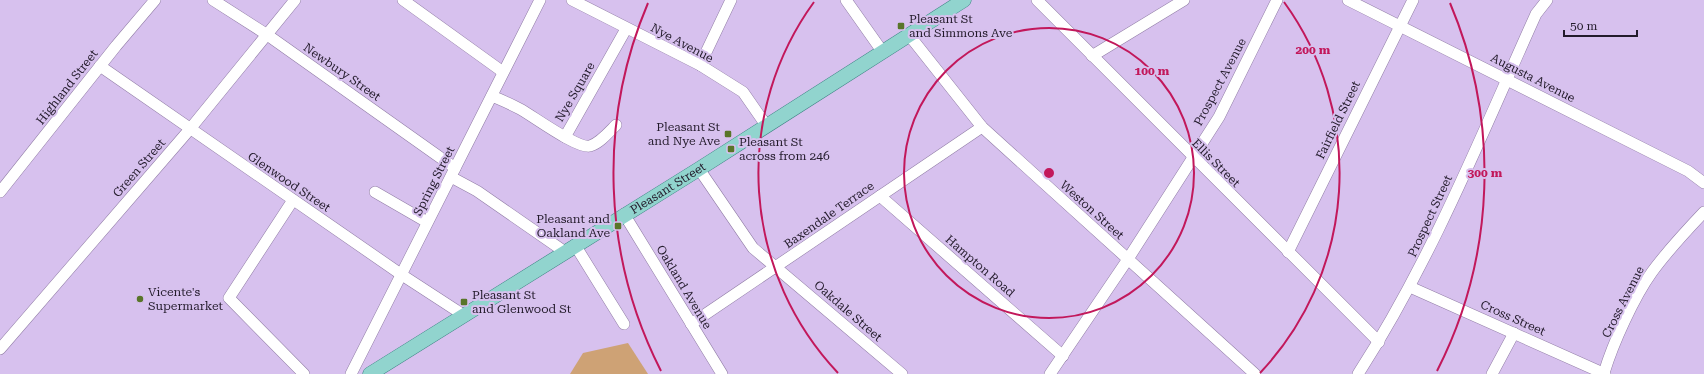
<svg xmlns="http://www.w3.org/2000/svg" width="1704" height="374" viewBox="0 0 1704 374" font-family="'Roboto Serif',serif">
<rect width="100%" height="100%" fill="#d7c1ee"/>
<path fill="#cea275" d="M628,343L648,374H570L583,353Z"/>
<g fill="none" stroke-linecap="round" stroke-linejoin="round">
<g stroke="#917da6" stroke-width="12">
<g id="minor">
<path d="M213,0L266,34L455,168"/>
<path d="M403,0L503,72"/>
<path d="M572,0L700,65L743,92L766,125"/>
<path d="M846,0L882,51"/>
<path d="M1037,0L1379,342"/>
<path d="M1348,0L1688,171L1704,183"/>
<path d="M909,35L982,127L1255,374"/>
<path d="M1092,56L1184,0"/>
<path d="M700,65L731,0"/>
<path d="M100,66L402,275L465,316"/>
<path d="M492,96C501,100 511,104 520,109C533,116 577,149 590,146C600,143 609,132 616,125"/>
<path d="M565,137L626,29"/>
<path d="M699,169L753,248L902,374"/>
<path d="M451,177L477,191L565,252"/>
<path d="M0,192L116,46L155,0"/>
<path d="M375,192L427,222"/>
<path d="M880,196L1063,356"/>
<path d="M293,200L229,298L304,374"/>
<path d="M624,214L722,374"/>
<path d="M575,245L624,324"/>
<path d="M1288,252L1413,0"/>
<path d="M1410,287L1605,374"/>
<path d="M691,324L982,127"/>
<path d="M0,349L190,129L295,0"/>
<path d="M1604,373C1613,343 1634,297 1652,272C1668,250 1686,231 1704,212"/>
<path d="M351,374L540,0"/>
<path d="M1050,374L1128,259L1219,117L1277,0"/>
<path d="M1358,374C1431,261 1481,136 1536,14L1547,0"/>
<path d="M1492,374L1514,333"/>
</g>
</g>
<g stroke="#3a8080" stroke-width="15">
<g id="major">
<path id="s1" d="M370,374L699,169L964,0"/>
</g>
</g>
<use href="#minor" stroke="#fff" stroke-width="11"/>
<use href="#major" stroke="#91d4ce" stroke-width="14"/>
</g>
<g fill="none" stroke="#c2185b" stroke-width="2">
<circle cx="1049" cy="173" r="145"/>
<path d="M838 373A291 291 0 0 1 814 2M1284 2A291 291 0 0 1 1260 373"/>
<path d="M661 371A436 436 0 0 1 648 3M1450 3A436 436 0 0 1 1437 371"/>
</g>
<g fill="#597529" stroke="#d7c1ee" stroke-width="1.5">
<rect x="897" y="22" width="8" height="8" rx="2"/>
<rect x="724" y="130" width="8" height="8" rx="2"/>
<rect x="727" y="145" width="8" height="8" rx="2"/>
<rect x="614" y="222" width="8" height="8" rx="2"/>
<circle cx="140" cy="299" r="4"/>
<rect x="460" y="298" width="8" height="8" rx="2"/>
</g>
<g text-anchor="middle" stroke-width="4" stroke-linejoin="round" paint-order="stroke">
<g font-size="12" fill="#231b2b" stroke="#d7c1ee" text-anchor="start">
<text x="909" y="23">Pleasant St<tspan x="909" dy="14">and Simmons Ave</tspan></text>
<text x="720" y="131" text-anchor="end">Pleasant St<tspan x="720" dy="14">and Nye Ave</tspan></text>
<text x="739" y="146">Pleasant St<tspan x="739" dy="14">across from 246</tspan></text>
<text x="610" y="223" text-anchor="end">Pleasant and<tspan x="610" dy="14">Oakland Ave</tspan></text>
<text x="148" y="296">Vicente's<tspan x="148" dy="14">Supermarket</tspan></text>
<text x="472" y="299">Pleasant St<tspan x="472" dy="14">and Glenwood St</tspan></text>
</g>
<g font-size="12" fill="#231b2b" stroke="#d7c1ee">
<text transform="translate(682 43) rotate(28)" y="4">Nye Avenue</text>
<text transform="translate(342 72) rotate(35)" y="4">Newbury Street</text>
<text transform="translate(1533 78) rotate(27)" y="4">Augusta Avenue</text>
<text transform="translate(1220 82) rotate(-62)" y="4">Prospect Avenue</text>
<text transform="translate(67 87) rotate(-52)" y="4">Highland Street</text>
<text transform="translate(575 92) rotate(-60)" y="4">Nye Square</text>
<text transform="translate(1338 120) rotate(-64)" y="4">Fairfield Street</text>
<text transform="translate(1216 163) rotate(45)" y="4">Ellis Street</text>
<text transform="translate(139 168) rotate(-49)" y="4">Green Street</text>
<text transform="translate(434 181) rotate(-63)" y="4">Spring Street</text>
<text transform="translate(289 182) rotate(34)" y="4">Glenwood Street</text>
<text dy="4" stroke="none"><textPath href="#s1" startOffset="351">Pleasant Street</textPath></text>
<text transform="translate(1092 210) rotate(42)" y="4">Weston Street</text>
<text transform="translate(829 215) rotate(-35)" y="4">Baxendale Terrace</text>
<text transform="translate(1430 216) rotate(-65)" y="4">Prospect Street</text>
<text transform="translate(980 266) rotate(41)" y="4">Hampton Road</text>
<text transform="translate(684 287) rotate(59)" y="4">Oakland Avenue</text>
<text transform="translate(1623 302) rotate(-63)" y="4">Cross Avenue</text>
<text transform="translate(848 311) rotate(41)" y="4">Oakdale Street</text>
<text transform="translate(1513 318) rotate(24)" y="4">Cross Street</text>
</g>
</g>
<circle cx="1049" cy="173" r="6" fill="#c2185b" stroke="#d7c1ee" stroke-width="2"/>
<g font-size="12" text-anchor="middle" font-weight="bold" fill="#c2185b" stroke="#d7c1ee" stroke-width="4" stroke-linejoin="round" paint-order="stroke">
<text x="1313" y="54">200 m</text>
<text x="1152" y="75">100 m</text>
<text x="1485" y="177">300 m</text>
</g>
<path d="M1564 30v6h73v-6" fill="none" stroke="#231b2b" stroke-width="2"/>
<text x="1570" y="30" font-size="12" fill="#231b2b" stroke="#d7c1ee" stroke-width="3" paint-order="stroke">50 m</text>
</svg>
